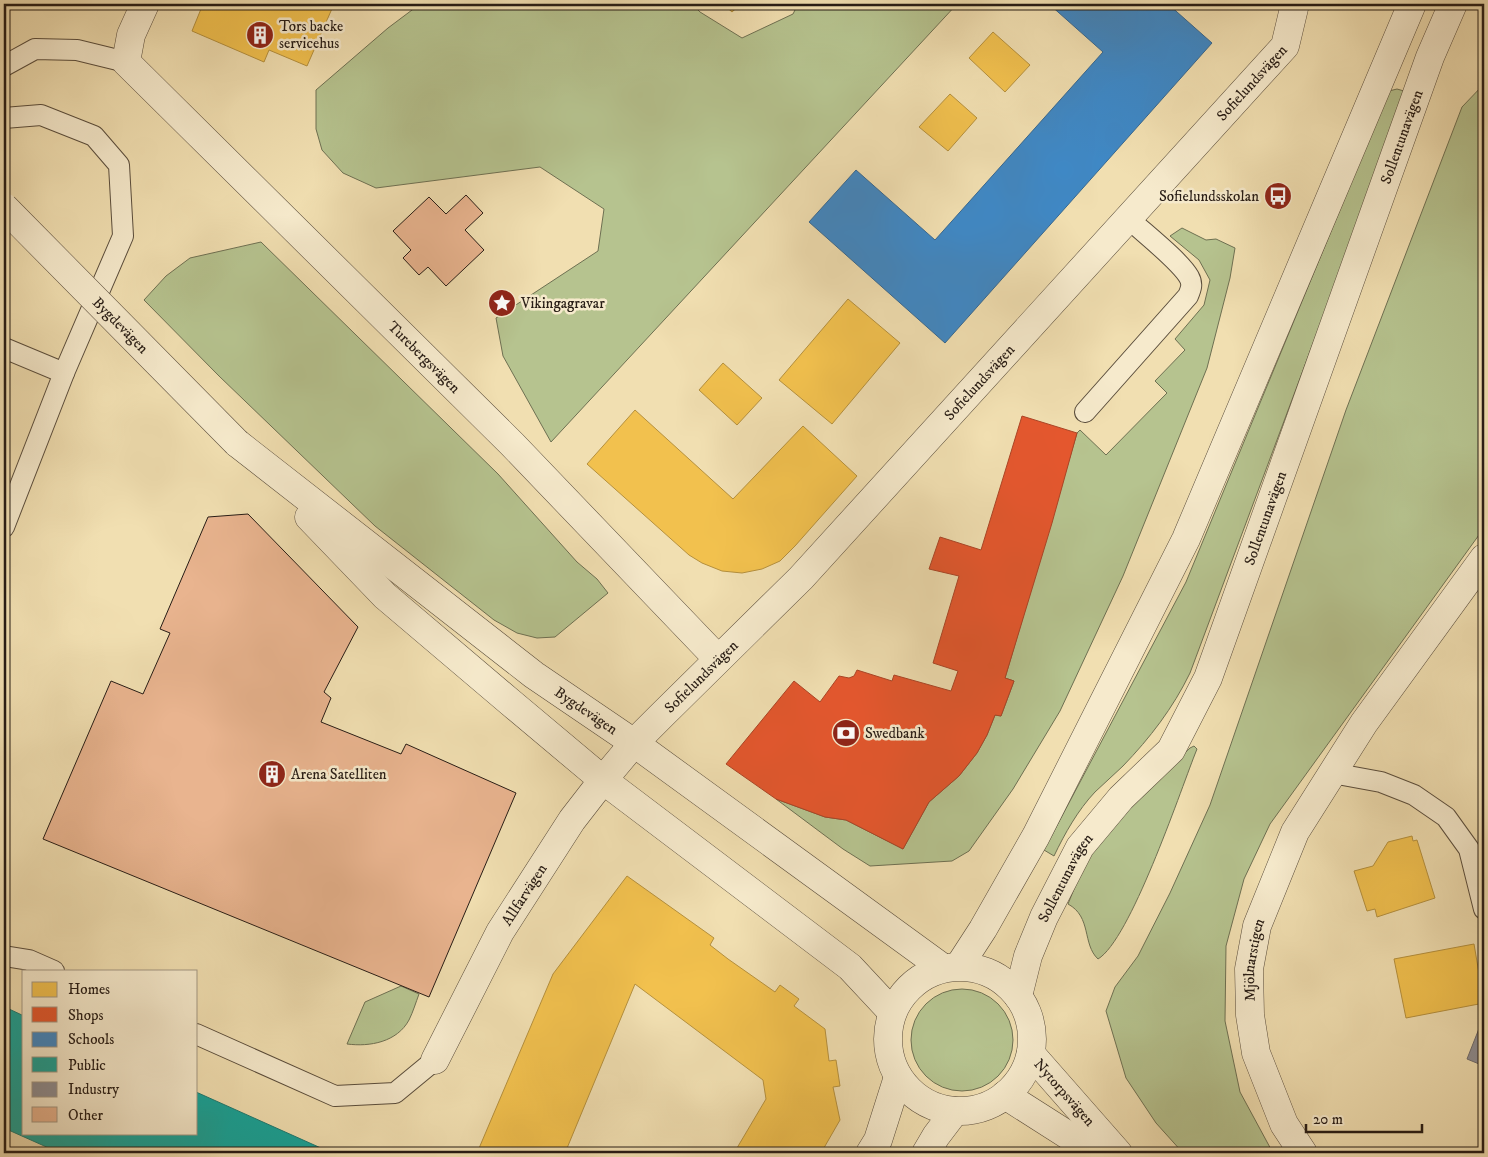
<svg xmlns="http://www.w3.org/2000/svg" width="1488" height="1157" viewBox="0 0 1488 1157" font-family="'IM FELL DW Pica',serif">
<rect width="100%" height="100%" fill="#f1dfb1"/>
<filter id="stains"><feTurbulence type="fractalNoise" baseFrequency=".004" numOctaves="4"/><feColorMatrix values="0 0 0 0 .2 0 0 0 0 .09 0 0 0 0 .02 0 0 0 .5 -.17"/></filter>
<radialGradient id="worn" r=".72"><stop offset=".6" stop-color="#630" stop-opacity="0"/><stop offset="1" stop-color="#630" stop-opacity=".3"/></radialGradient>
<g fill="#b6c38f" stroke="#6e7052">
<path d="M420,4H692L700,12L742,38L793,14L798,4H957L551,442L503,356L496,318L598,251L604,209L540,167L376,188L343,173L322,150L316,129V90L388,28Z"/>
<path d="M1484,84V528L1270,824L1244,879L1226,946L1225,1021L1240,1092L1273,1153H1183L1156,1123L1126,1078L1106,1011L1115,987L1138,956L1170,893L1210,805L1346,410L1462,107Z"/>
<path d="M1397,89L1404,91L1402,105L1190,673C1173,708 1150,738 1123,766C1114,775 1104,783 1095,792C1078,810 1065,833 1054,856L1044,850L1186,582L1389,91Z"/>
<path d="M1182,228L1206,240L1216,239L1235,248L1230,278L1207,368L1123,576L1060,711L1013,789L969,851L952,861L870,866L843,849L776,799L825,817L846,820L903,849L929,802L959,776L977,753L987,735L995,715L1001,716L1014,681L1005,678L1077,433L1080,430L1106,455L1167,393L1155,381L1185,350L1175,339L1204,305L1210,280L1199,260L1170,236Z"/>
<path d="M261,242L498,474L577,562L597,579L608,593L555,637L537,638L517,633L494,620L375,526L219,376L144,300L166,276L190,258Z"/>
<path d="M1194,746L1197,749L1195,754C1179,795 1130,940 1098,959C1082,944 1092,917 1068,904L1076,884L1090,854L1126,808L1190,748Z"/>
<path d="M401,986L419,994C416,1002 413,1012 409,1020C397,1042 370,1047 347,1044L365,1002Z"/>
<circle cx="962" cy="1040" r="51"/>
</g>
<g fill="#f2c14e" stroke="#b5903d">
<path d="M203,4H334L307,66L269,50L264,62L192,31Z"/>
<path d="M723,4H741L732,12Z"/>
<path d="M993,32L1030,65L1005,92L969,58Z"/>
<path d="M950,94L977,118L948,151L919,127Z"/>
<path d="M848,299L900,343L832,424L779,380Z"/>
<path d="M723,363L762,398L737,425L699,390Z"/>
<path d="M635,410L733,499L803,426L857,476L795,546L780,561L762,569L742,573L722,571L702,563L689,555L587,464Z"/>
<path d="M1412,836L1413,841L1417,840L1435,898L1377,917L1375,909L1367,911L1354,871L1373,866L1388,842Z"/>
<path d="M627,876L714,938L710,945L728,959L775,992L780,985L799,999L794,1006L825,1029L829,1061L836,1060L840,1086L833,1087L840,1120L821,1153H734L766,1099L763,1080L635,984L565,1153H477L553,974Z"/>
<path d="M1474,944L1484,1003L1406,1018L1394,959Z"/>
</g>
<path fill="#e4572e" stroke="#ab4526" d="M1022,416L1077,433L1052,523L1005,678L1014,681L1001,716L995,715L987,735L977,753L959,776L929,802L903,849L846,820L825,817L776,799L726,764L794,681L820,702L839,676L849,678L854,676L857,670L892,681L894,675L951,691L958,671L933,663L959,576L929,569L940,537L981,550Z"/>
<path fill="#3f88c5" stroke="#386890" d="M1049,4H1168L1212,43L945,343L809,222L856,170L935,240L1103,52Z"/>
<path fill="#17a398" stroke="#1c7a71" d="M9,1009L24,1016V1133H196V1092L332,1153H60L4,1128V1022Z"/>
<path fill="#8d8d92" stroke="#6e6b6c" d="M1482,1021L1484,1022V1066L1467,1059Z"/>
<g fill="#e9b48f" stroke="#271c15">
<path d="M466,195L483,213L465,230L484,250L446,286L428,267L419,275L403,258L411,250L393,231L429,197L446,214Z"/>
<path d="M248,514L358,627L324,692L331,698L321,722L401,754L406,744L516,793L429,997L43,839L111,681L143,694L170,633L160,629L208,517Z"/>
</g>
<g fill="none" stroke-linecap="round" stroke-linejoin="round">
<g stroke="#5a4d3c" stroke-width="22">
<g id="service">
<path d="M4,66L35,49L77,50L126,62"/>
<path d="M4,118L41,115L94,136L119,165L123,236L64,373L4,527"/>
<path d="M4,348L64,373"/>
<path d="M1085,412L1188,296C1191,289 1193,284 1189,277C1180,261 1144,233 1129,219"/>
<path d="M1332,773L1381,782L1414,795L1446,817L1469,849L1484,909"/>
<path d="M4,956L29,960L54,971"/>
<path d="M196,1034L335,1096L395,1093L435,1060"/>
</g>
</g>
<g stroke="#5a4d3c" stroke-width="29">
<g id="minor">
<path id="s1" d="M145,4L131,35L126,62L512,444L718,659"/>
<path id="s2" d="M1031,1054L1118,1153"/>
<path id="s3" d="M435,1060L500,932L572,820L603,780L634,743L661,716L801,578L1285,46L1295,4"/>
<path d="M1005,1095L1096,1153"/>
<path id="s4" d="M1303,1153L1284,1124L1256,1053L1250,1015L1249,969L1257,926L1295,832L1364,723L1484,558"/>
</g>
</g>
<g stroke="#5a4d3c" stroke-width="29">
<g id="tertiary">
<path id="s5" d="M237,443L534,675L634,743L943,968"/>
<path d="M309,517L385,596L510,702L603,780L850,967L892,1012"/>
<path d="M959,966L983,929L1036,836L1186,539L1412,4"/>
<circle cx="960" cy="1039" r="72"/>
<path id="s6" d="M1018,996L1028,956L1044,917L1080,847L1121,798L1171,750L1208,678L1430,57L1453,4"/>
<path d="M870,1153L878,1140L898,1077"/>
<path d="M926,1153L936,1136L955,1111"/>
</g>
</g>
<use href="#service" stroke="#f6eacc" stroke-width="20"/>
<use href="#minor" stroke="#f6eacc" stroke-width="28"/>
<use href="#tertiary" stroke="#f6eacc" stroke-width="28"/>
<g stroke="#5a4d3c" stroke-width="29" stroke-linecap="butt">
<g id="tertiary-bridge">
<path id="s7" d="M4,207L237,443"/>
</g>
</g>
<use href="#tertiary-bridge" stroke="#f6eacc" stroke-width="28"/>
</g>
<defs>
<g id="building-disc" transform="scale(1.4375)"><circle r="9.5" fill="#8f2418" stroke="#f6eacc"/><path d="M-4-6H4V6H1V3H-1V6H-4ZM-2.5-4.3h1.7v1.8h-1.7ZM.8-4.3h1.7v1.8H.8ZM-2.5-1h1.7V.8h-1.7ZM.8-1h1.7V.8H.8Z" fill="#fff"/></g>
<g id="bus-disc" transform="scale(1.4375)"><circle r="9.5" fill="#8f2418" stroke="#f6eacc"/><path d="M-5-6H5V4H4V6H2V4H-2V6H-4V4H-5ZM-3.5-4V0h7V-4ZM-3.5 1.2v1.5H-2V1.2ZM2 1.2v1.5H3.5V1.2Z" fill="#fff"/></g>
<g id="sight-disc" transform="scale(1.4375)"><circle r="9.5" fill="#8f2418" stroke="#f6eacc"/><path d="M0-6L1.8-2.2L6-1.7L2.9 1.2L3.7 5.4L0 3.3L-3.7 5.4L-2.9 1.2L-6-1.7L-1.8-2.2Z" fill="#fff"/></g>
<g id="bank-disc" transform="scale(1.4375)"><circle r="9.5" fill="#8f2418" stroke="#f6eacc"/><path d="M-6-4H6V4H-6ZM0-2.3a2.3 2.3 0 1 0 0 4.6a2.3 2.3 0 1 0 0-4.6Z" fill="#fff"/></g>
</defs>
<g fill-rule="evenodd">
<use href="#building-disc" x="260" y="35"/>
<use href="#bus-disc" x="1278" y="196"/>
<use href="#sight-disc" x="502" y="303"/>
<use href="#bank-disc" x="846" y="733"/>
<use href="#building-disc" x="272" y="774"/>
</g>
<g text-anchor="middle" stroke-width="5" stroke-linejoin="round" paint-order="stroke">
<g font-size="15" fill="#271c15" stroke="#f6eacc" text-anchor="start">
<text x="279" y="31">Tors backe<tspan x="279" dy="17">servicehus</tspan></text>
<text x="1259" y="201" text-anchor="end">Sofielundsskolan</text>
<text x="521" y="308">Vikingagravar</text>
<text x="865" y="738">Swedbank</text>
<text x="291" y="779">Arena Satelliten</text>
</g>
<g font-size="15" fill="#271c15" stroke="#f6eacc">
<text dy="5" stroke="none"><textPath href="#s3" startOffset="1280">Sofielundsvägen</textPath></text>
<text dy="5" stroke="none"><textPath href="#s6" startOffset="951">Sollentunavägen</textPath></text>
<text dy="5" stroke="none"><textPath href="#s7" startOffset="166">Bygdevägen</textPath></text>
<text dy="5" stroke="none"><textPath href="#s1" startOffset="481">Turebergsvägen</textPath></text>
<text dy="5" stroke="none"><textPath href="#s3" startOffset="875">Sofielundsvägen</textPath></text>
<text dy="5" stroke="none"><textPath href="#s6" startOffset="546">Sollentunavägen</textPath></text>
<text dy="5" stroke="none"><textPath href="#s3" startOffset="470">Sofielundsvägen</textPath></text>
<text dy="5" stroke="none"><textPath href="#s5" startOffset="440">Bygdevägen</textPath></text>
<text dy="5" stroke="none"><textPath href="#s6" startOffset="128">Sollentunavägen</textPath></text>
<text dy="5" stroke="none"><textPath href="#s3" startOffset="188">Allfarvägen</textPath></text>
<text dy="5" stroke="none"><textPath href="#s4" startOffset="205">Mjölnarstigen</textPath></text>
<text dy="5" stroke="none"><textPath href="#s2" startOffset="51">Nytorpsvägen</textPath></text>
</g>
</g>
<rect width="1488" height="1157" fill="none" stroke="#f1dfb1" stroke-width="20"/>
<rect x="5" y="5" width="1478" height="1147" fill="none" stroke="#271c15" stroke-width="2.5"/>
<rect x="10" y="10" width="1468" height="1137" fill="none" stroke="#271c15"/>
<rect x="22" y="970" width="175" height="165" fill="#f6eacc" stroke="#a39883"/>
<rect x="32" y="982" width="25" height="15" fill="#f2c14e" stroke="#a39883"/>
<text x="68" y="994" font-size="15" fill="#271c15">Homes</text>
<rect x="32" y="1007" width="25" height="15" fill="#e4572e" stroke="#a39883"/>
<text x="68" y="1020" font-size="15" fill="#271c15">Shops</text>
<rect x="32" y="1032" width="25" height="15" fill="#3f88c5" stroke="#a39883"/>
<text x="68" y="1044" font-size="15" fill="#271c15">Schools</text>
<rect x="32" y="1057" width="25" height="15" fill="#17a398" stroke="#a39883"/>
<text x="68" y="1070" font-size="15" fill="#271c15">Public</text>
<rect x="32" y="1082" width="25" height="15" fill="#8d8d92" stroke="#a39883"/>
<text x="68" y="1094" font-size="15" fill="#271c15">Industry</text>
<rect x="32" y="1107" width="25" height="15" fill="#e9b48f" stroke="#a39883"/>
<text x="68" y="1120" font-size="15" fill="#271c15">Other</text>
<path d="M1306 1124v8h116v-8" fill="none" stroke="#271c15" stroke-width="2.5"/>
<text x="1313" y="1124" font-size="15" fill="#271c15" stroke="#f6eacc" stroke-width="4" paint-order="stroke">20 m</text>
<rect width="100%" height="100%" filter="url(#stains)"/>
<rect width="100%" height="100%" fill="url(#worn)"/>
</svg>
